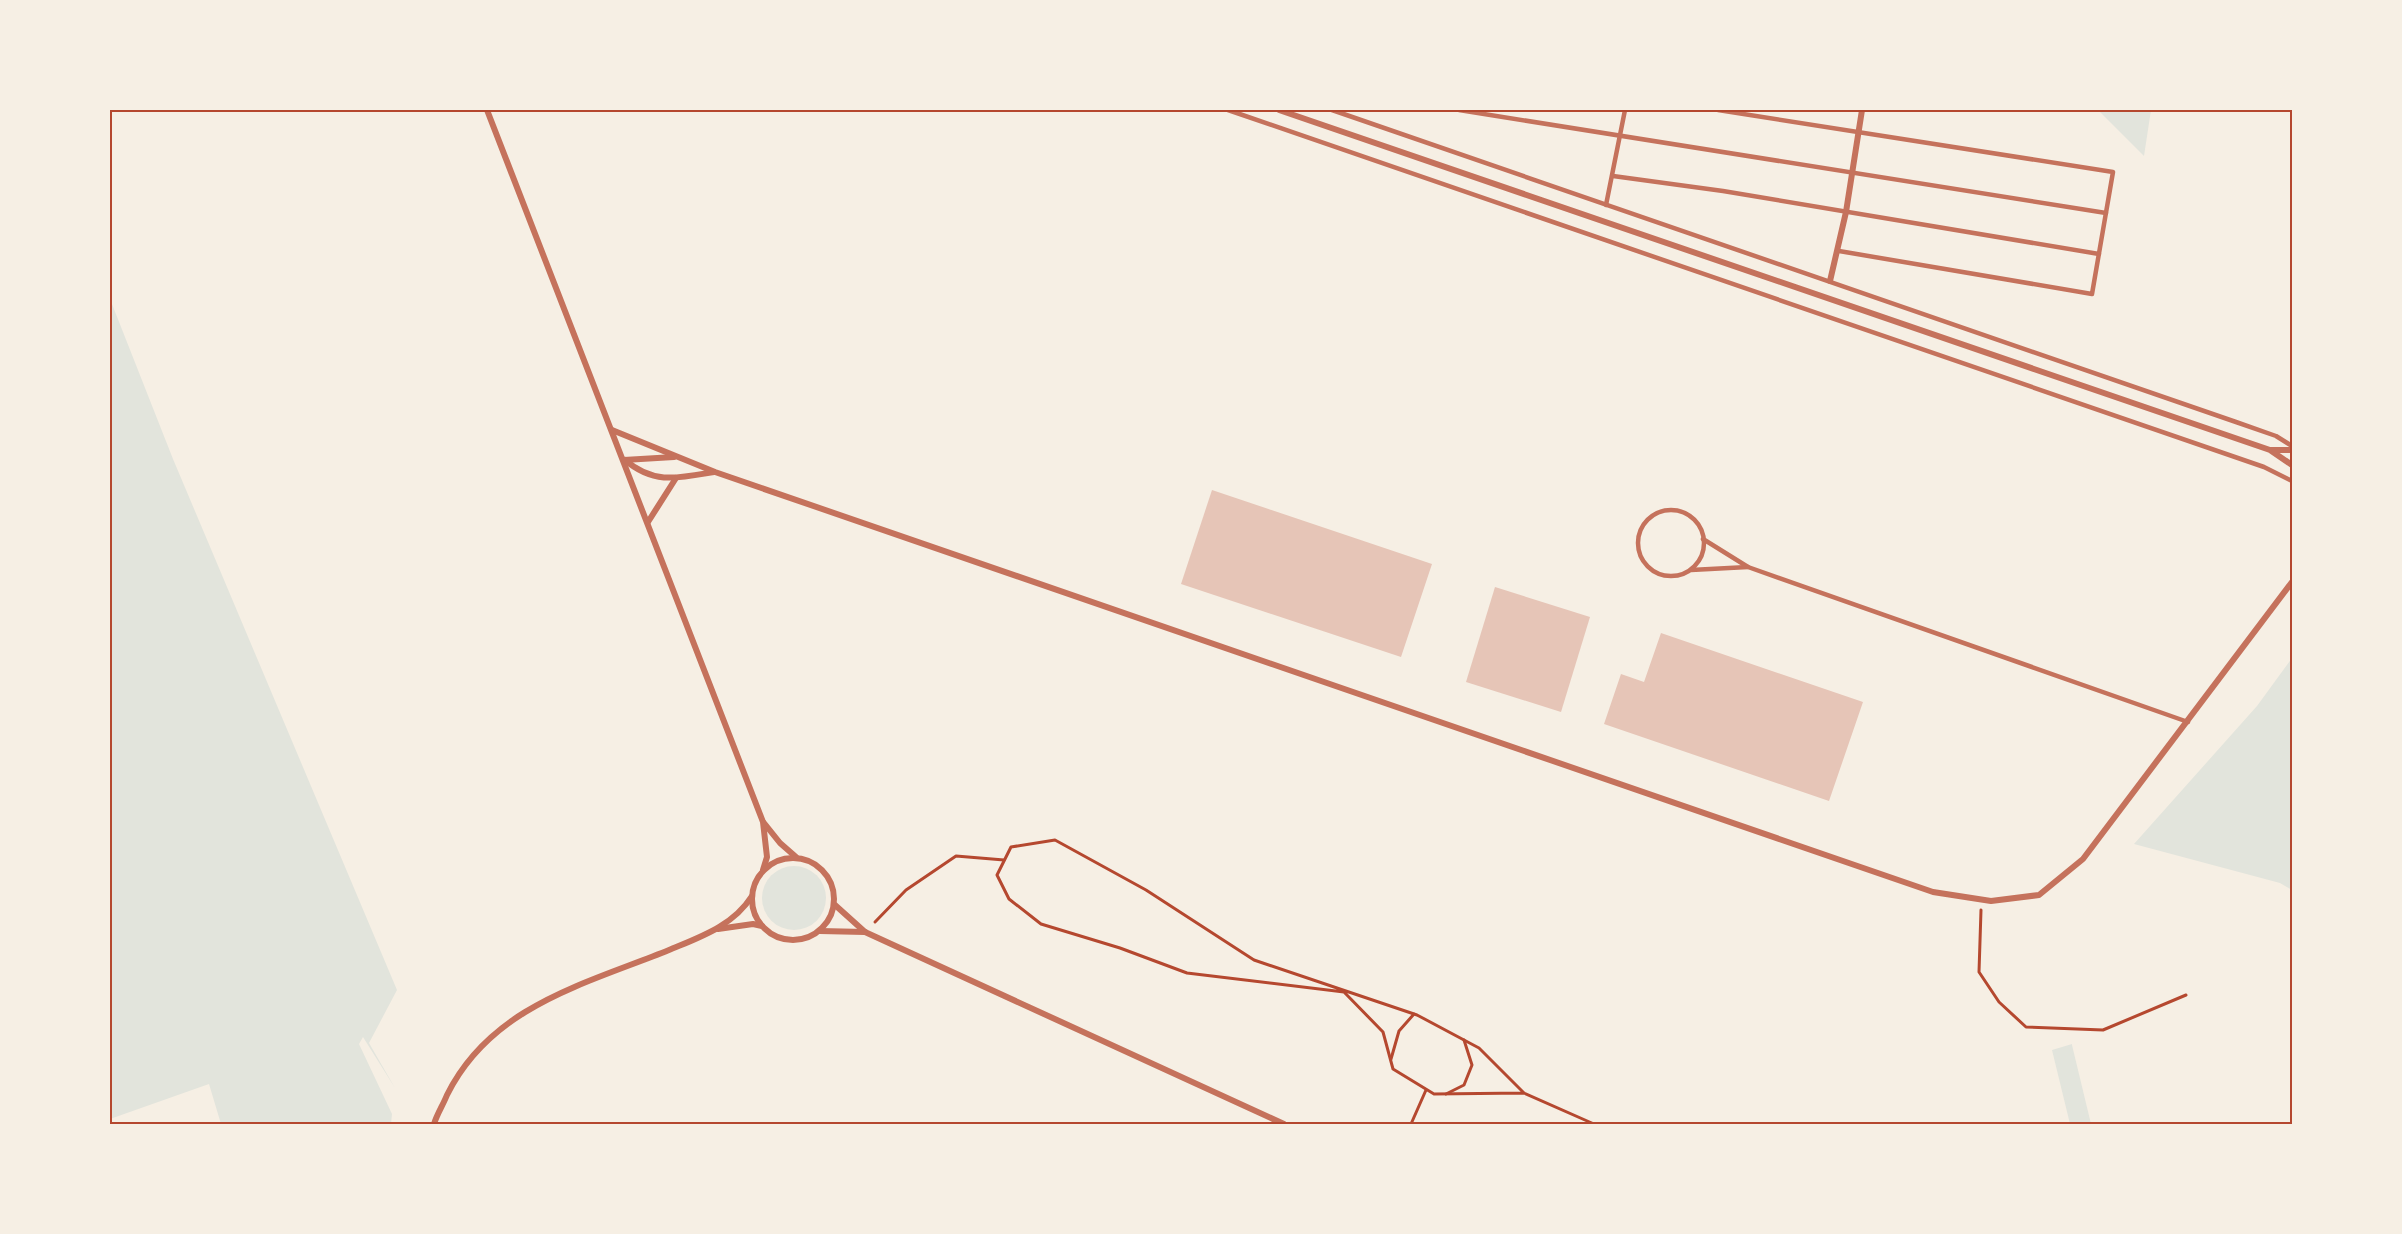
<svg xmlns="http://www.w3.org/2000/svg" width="2402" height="1234" viewBox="0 0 2402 1234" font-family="'Roboto Serif',serif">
<rect width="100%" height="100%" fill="#f6efe4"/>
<g fill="#e2e4dc">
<path d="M2098,110H2151L2144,156Z"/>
<path d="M110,299L173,459L397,990L369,1043L395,1088L363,1037L359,1044L392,1114L391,1124H221L209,1084L110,1119Z"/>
<path d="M2292,658V890L2280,883L2134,844L2257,706Z"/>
<circle cx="794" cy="898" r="32"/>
<path d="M2072,1044V1045L2091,1124H2070L2052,1050Z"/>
</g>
<g fill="#e6c5b7">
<path d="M1212,490L1432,564L1401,657L1181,584Z"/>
<path d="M1495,587L1590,617L1561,712L1466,682Z"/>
<path d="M1661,633L1863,702L1829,801L1604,724L1621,674L1644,682Z"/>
</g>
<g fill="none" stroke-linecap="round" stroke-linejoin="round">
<g stroke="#b5482f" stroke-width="3">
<path d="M1981,910L1979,972L1999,1002L2026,1027L2103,1030L2186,995"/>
<path d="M875,922L906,890L956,856L1004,860"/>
<path d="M1391,1059L1399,1031L1414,1014"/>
<path d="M1524,1093L1434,1094L1393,1069L1383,1032L1344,992L1187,973L1120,948L1041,924L1009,899L997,875L1011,847L1055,840L1146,890L1254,960L1417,1015L1479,1048L1524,1093L1594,1124"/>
<path d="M1446,1094L1464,1085L1472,1065L1464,1040"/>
<path d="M1411,1124L1426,1090"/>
</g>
<g stroke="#c5725c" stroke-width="4.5">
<path d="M1228,110L2264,467L2292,481"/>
<path d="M1332,110L2236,422L2276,436L2292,446"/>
<path d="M1459,110L2106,213"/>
<path d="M1718,110L2113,172L2092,294L1839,251"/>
<path d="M1613,176L1723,191L2099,254"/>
<path d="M1606,205L1625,110"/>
<circle cx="1671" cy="543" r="33"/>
<path d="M1703,539L1748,567L2188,722"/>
<path d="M1691,570L1748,567"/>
</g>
<g stroke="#c5725c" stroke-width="6">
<path d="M487,110L763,822L767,857L763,870"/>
<path d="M1279,110L2270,450L2292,465"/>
<path d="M1830,281L1846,212L1862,110"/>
<path d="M612,430L715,472L1933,892L1991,901L2039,895L2083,859L2292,582"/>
<path d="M2271,450H2292"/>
<path d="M624,460L674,457"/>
<path d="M625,460C654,485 679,478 714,472"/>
<path d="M648,522L676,478"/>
<path d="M764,823L780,843L796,857"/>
<circle cx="793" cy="899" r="41"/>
<path d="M835,905L865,932L1284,1124"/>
<path d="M718,929L753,924L762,926"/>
<path d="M820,931L865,932"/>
<path d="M434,1124C437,1114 443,1105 447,1095C491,1006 585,984 669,950C700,937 733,926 752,896"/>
</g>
</g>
<rect width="2402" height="1234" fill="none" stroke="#f6efe4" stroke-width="222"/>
<rect x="111" y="111" width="2180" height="1012" fill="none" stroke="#b5482f" stroke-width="2"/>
</svg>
